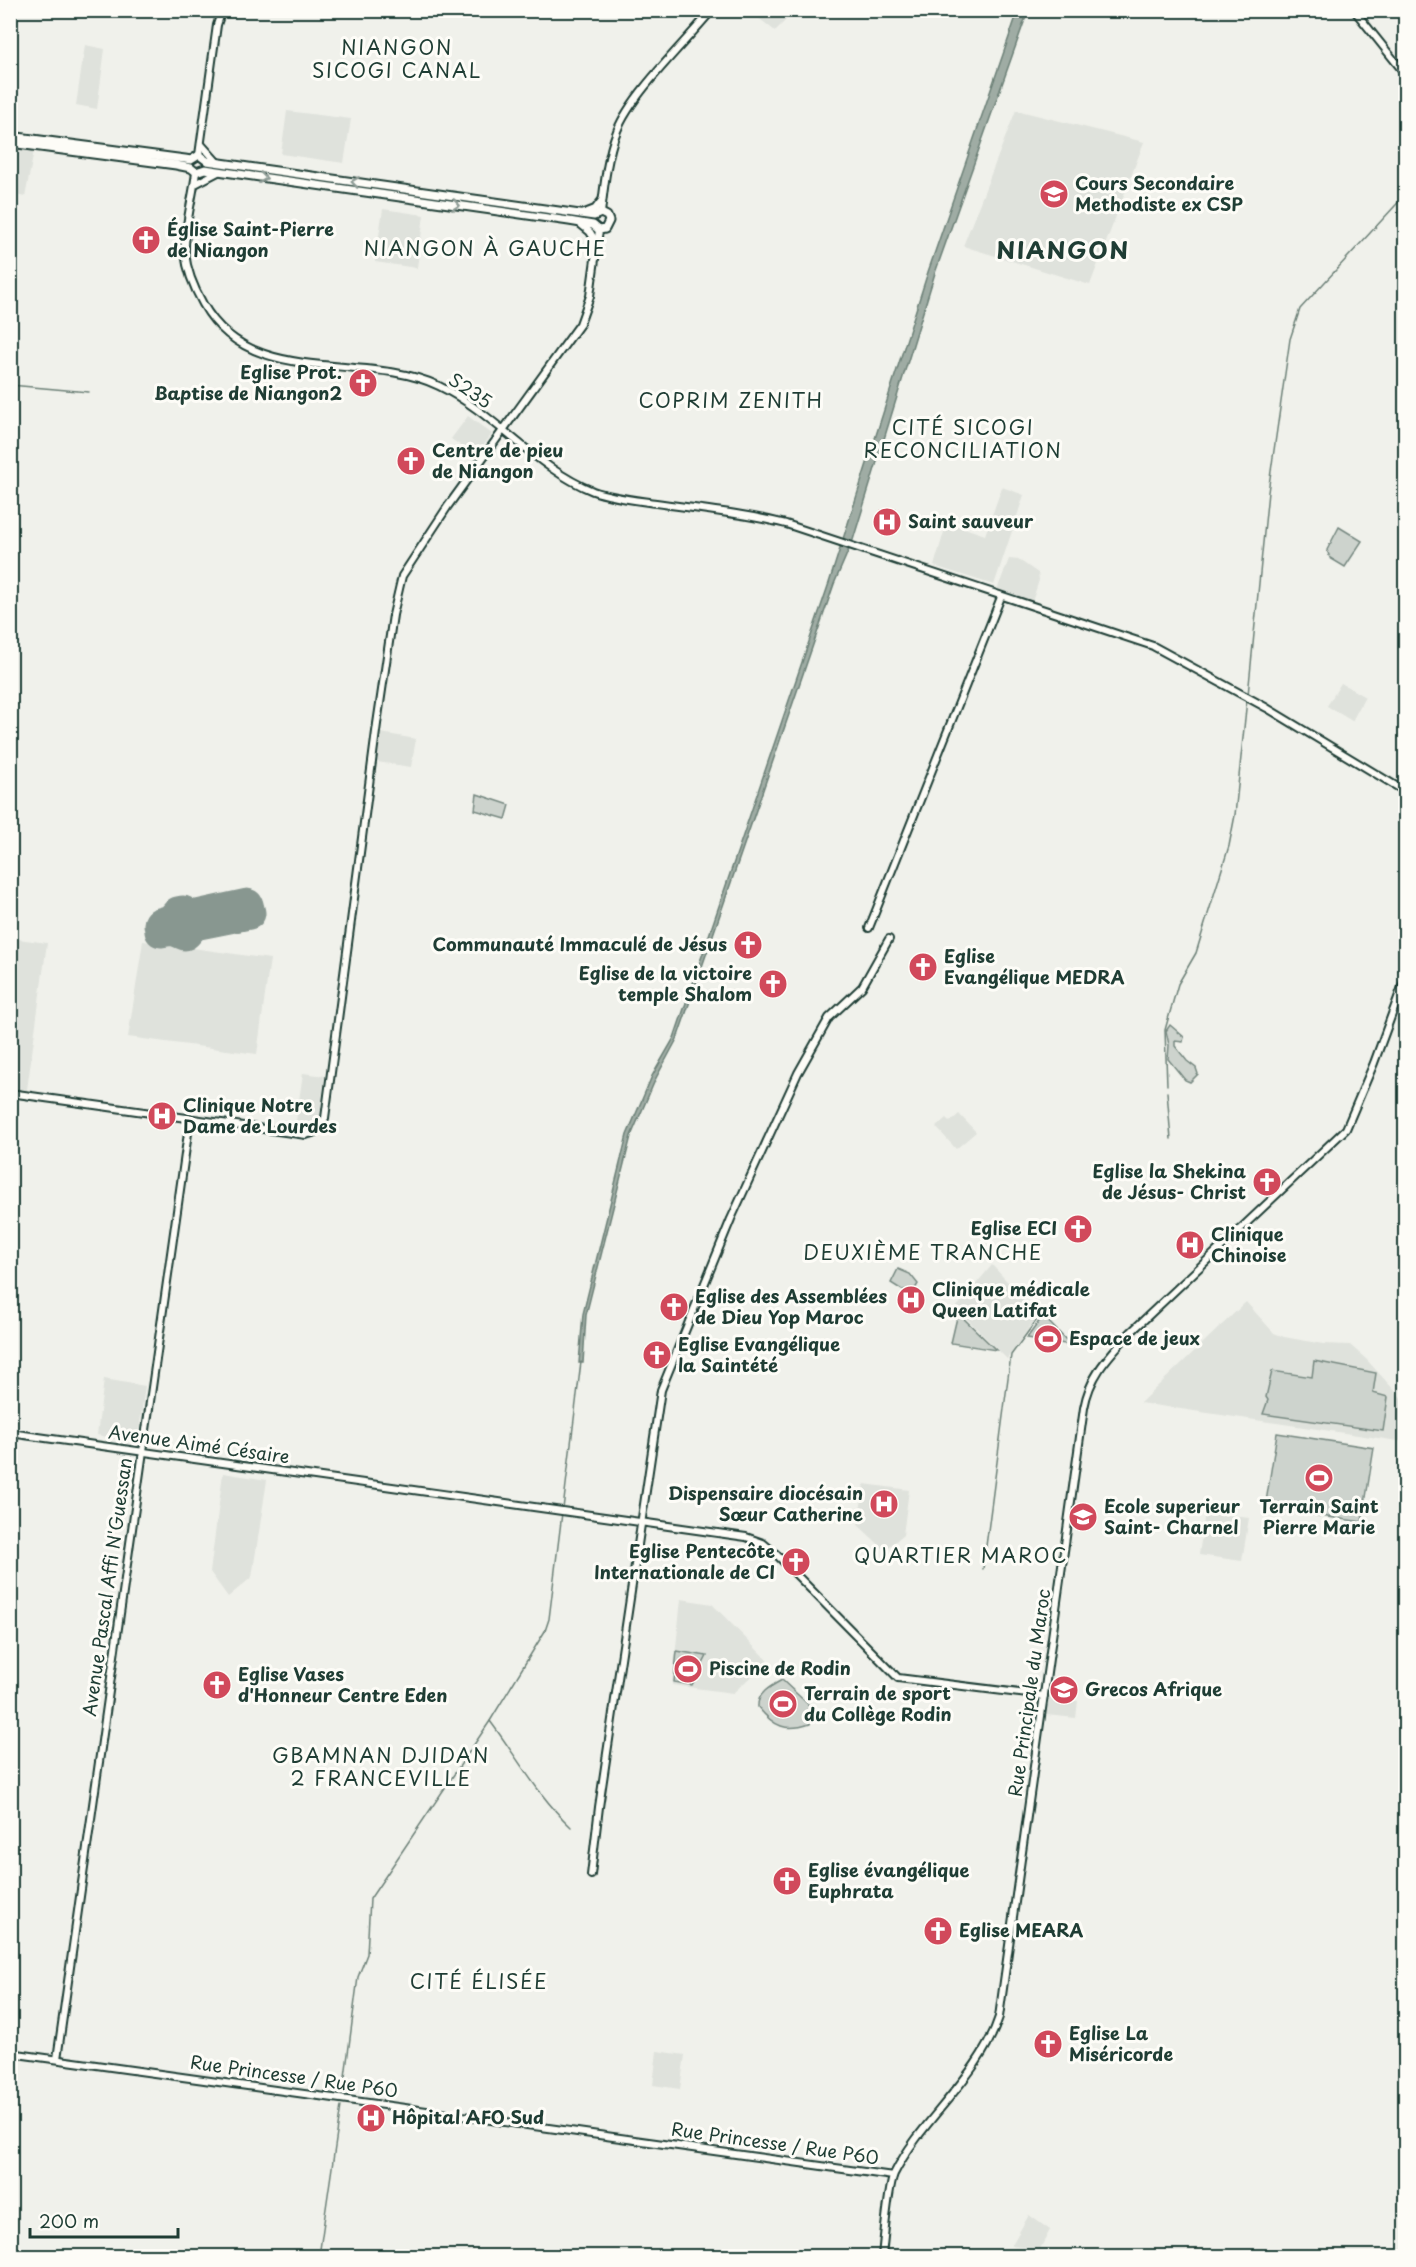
<svg xmlns="http://www.w3.org/2000/svg" width="1416" height="2267" viewBox="0 0 1416 2267" font-family="'Playpen Sans',sans-serif">
<rect width="100%" height="100%" fill="#f0f1eb"/>
<filter id="ink" filterUnits="userSpaceOnUse"><feTurbulence type="fractalNoise" baseFrequency=".0167" numOctaves="2"/><feDisplacementMap in="SourceGraphic" scale="12" xChannelSelector="R" yChannelSelector="G"/><feConvolveMatrix kernelMatrix="1 2 1 2 8 2 1 2 1" color-interpolation-filters="sRGB"/></filter>
<g filter="url(#ink)">
<g fill="#dfe2dc">
<path d="M785,11L790,16L775,31L755,15L759,11Z"/>
<path d="M85,45L105,49L97,109L76,105Z"/>
<path d="M1016,110L1144,142L1090,285L963,246Z"/>
<path d="M287,111L351,119L344,163L281,154Z"/>
<path d="M11,148L34,151L25,197L11,194Z"/>
<path d="M383,209L424,215L417,268L375,262Z"/>
<path d="M468,416L492,434L476,456L451,439Z"/>
<path d="M1002,487L1024,495L994,585L934,566L947,522L985,535Z"/>
<path d="M1009,559L1019,560L1038,573L1039,580L1032,602L997,590Z"/>
<path d="M1341,683L1365,697L1352,721L1327,706Z"/>
<path d="M381,733L416,739L411,767L377,762Z"/>
<path d="M11,938L47,943L27,1090L11,1088Z"/>
<path d="M143,941L270,959L257,1054L128,1037Z"/>
<path d="M303,1073L325,1076L320,1116L314,1127L305,1129L295,1128Z"/>
<path d="M959,1114L976,1132L956,1149L936,1127L946,1118L950,1122Z"/>
<path d="M992,1265L1038,1315L1007,1359L956,1308Z"/>
<path d="M1246,1302L1274,1333L1284,1337L1323,1344L1350,1345L1366,1359L1405,1402V1442L1140,1403Z"/>
<path d="M104,1379L145,1386L139,1432L127,1441L97,1435Z"/>
<path d="M223,1473L267,1480L252,1577L228,1597L210,1572Z"/>
<path d="M864,1484L909,1490L903,1535L885,1550L858,1525Z"/>
<path d="M1205,1512L1249,1518L1242,1561L1199,1555Z"/>
<path d="M681,1599L712,1604L768,1661L733,1693L672,1685Z"/>
<path d="M1048,1698L1078,1701L1076,1718L1046,1715Z"/>
<path d="M657,2051L685,2055L680,2089L653,2085Z"/>
<path d="M1029,2215L1050,2230L1040,2249L1011,2246Z"/>
</g>
<g fill="#cdd3cd" stroke="#768880" stroke-width="1.5">
<path d="M1339,527L1362,541L1345,567L1330,558L1327,550Z"/>
<path d="M477,794L510,805L506,819L475,810Z"/>
<path d="M1170,1025L1184,1037L1183,1042L1175,1041V1046L1187,1061L1196,1068L1198,1074L1190,1082L1185,1080L1168,1059L1169,1045L1166,1031Z"/>
<path d="M898,1269L910,1274L918,1284L915,1289L902,1290L891,1283Z"/>
<path d="M958,1313L996,1350L951,1343Z"/>
<path d="M1043,1316L1071,1345L1027,1338Z"/>
<path d="M1314,1361L1376,1373L1373,1393L1388,1397L1383,1431L1263,1414L1268,1400L1266,1397L1272,1371L1312,1377Z"/>
<path d="M1277,1433L1374,1448L1362,1522L1265,1508Z"/>
<path d="M677,1651L707,1656L692,1685L674,1682Z"/>
<path d="M782,1680L812,1708L810,1724C786,1732 774,1727 758,1707C757,1693 771,1686 782,1680Z"/>
</g>
<path fill="#9faca4" stroke="#6c8077" stroke-width="1.5" d="M1018,11H1028L935,273L853,540L834,584L677,1039L656,1078L631,1136L586,1315L583,1363H579L583,1314L627,1135L652,1076L674,1038L829,583L928,272Z"/>
<g fill="none" stroke-linecap="round" stroke-linejoin="round">
<g stroke="#6c8077" stroke-width="1.5">
<path d="M10,385L89,392"/>
<path d="M1248,695L1268,492L1290,339L1300,309L1406,194"/>
<path d="M1167,1085L1165,1030L1178,984L1196,953L1229,846L1235,815L1247,699"/>
<path d="M1167,1092L1171,1139"/>
<path d="M563,1509L581,1362"/>
<path d="M983,1569L1011,1355L1041,1314"/>
<path d="M490,1721C517,1757 538,1796 571,1827"/>
<path d="M343,2092L358,1977L367,1954L370,1899L490,1721L545,1631L549,1619L562,1513"/>
<path d="M319,2256L341,2106"/>
</g>
<path stroke="#889790" stroke-width="33" d="M247,905L249,913L194,924L185,934L173,929L161,931L160,924L171,921L178,913L183,912L192,917Z"/>
<g stroke="#1f3d34" stroke-width="10">
<g id="tertiary">
<path d="M1354,10L1406,75"/>
<path d="M201,144L217,162"/>
<path d="M199,155L217,25L222,10"/>
<path d="M196,172C193,198 184,227 185,253C187,272 194,288 203,304C251,390 364,350 439,386C495,413 535,468 593,491C613,498 635,500 656,503C699,509 743,513 786,524L1153,646L1267,708L1406,792"/>
<path d="M195,184L218,172"/>
<path d="M601,213C604,187 607,156 617,131C632,93 685,43 712,10"/>
<path d="M582,214L595,209L602,200"/>
<path d="M579,223L590,232L596,242"/>
<path d="M869,928L1001,597"/>
<path d="M10,1093L306,1135L316,1132L325,1118L377,724L393,615L402,576L448,506L580,324L590,296L599,230"/>
<path d="M10,1433L746,1537L763,1543L775,1553L898,1678L1044,1696"/>
<path d="M591,1875L599,1807L661,1390L731,1219L798,1073L829,1018L862,987L889,939"/>
<path d="M10,2053L893,2176"/>
<path d="M57,2059L190,1119"/>
<path d="M882,2256C884,2239 888,2187 894,2174C922,2118 980,2077 999,2017L1084,1408C1090,1375 1108,1357 1130,1333L1346,1129L1374,1063L1406,976"/>
</g>
</g>
<g stroke="#1f3d34" stroke-width="11">
<path id="secondary" d="M10,136L185,159L191,160L199,155L207,161L594,216L601,213L607,216L609,221L605,229L599,230L593,225L569,221L225,172L205,169L196,172L191,168L176,165L10,143"/>
</g>
<use href="#tertiary" stroke="#fdfcf7" stroke-width="6"/>
<use href="#secondary" stroke="#fdfcf7" stroke-width="7"/>
</g>
<defs><path id="oneway-chevron" d="M-2-3.5L2.5 0L-2 3.5" fill="none" stroke-width="1.6" stroke-linecap="round" stroke-linejoin="round" transform="scale(1.5)"/></defs>
<g stroke="#8e9c96">
<use href="#oneway-chevron" transform="translate(263 178) rotate(8)"/>
<use href="#oneway-chevron" transform="translate(355 182) rotate(-172)"/>
<use href="#oneway-chevron" transform="translate(456 205) rotate(8)"/>
</g>
</g>
<defs>
<g id="university-disc" transform="scale(1.5)"><circle r="9.5" fill="#d1495b" stroke="#fdfcf7"/><path d="M0-5L7-2L0 1L-7-2ZM-4 1L0 2.5L4 1V4Q0 6-4 4Z" fill="#fff"/></g>
<g id="church-disc" transform="scale(1.5)"><circle r="9.5" fill="#d1495b" stroke="#fdfcf7"/><path d="M-1.2-6h2.4v3.5h3.3v2.4h-3.3V6h-2.4V-.1h-3.3v-2.4h3.3Z" fill="#fff"/></g>
<g id="hospital-disc" transform="scale(1.5)"><circle r="9.5" fill="#d1495b" stroke="#fdfcf7"/><path d="M-5-5h3v3.5h4V-5h3V5h-3V1.5h-4V5h-3Z" fill="#fff"/></g>
<g id="stadium-disc" transform="scale(1.5)"><circle r="9.5" fill="#d1495b" stroke="#fdfcf7"/><path d="M0-5a6.5 5 0 1 0 0 10a6.5 5 0 1 0 0-10ZM-3.5-1.8h7v3.6h-7Z" fill="#fff"/></g>
</defs>
<g fill-rule="evenodd">
<use href="#university-disc" x="1054" y="194"/>
<use href="#church-disc" x="146" y="240"/>
<use href="#church-disc" x="363" y="383"/>
<use href="#church-disc" x="411" y="461"/>
<use href="#hospital-disc" x="887" y="522"/>
<use href="#church-disc" x="748" y="945"/>
<use href="#church-disc" x="923" y="967"/>
<use href="#church-disc" x="773" y="984"/>
<use href="#hospital-disc" x="162" y="1116"/>
<use href="#church-disc" x="1267" y="1182"/>
<use href="#church-disc" x="1078" y="1229"/>
<use href="#hospital-disc" x="1190" y="1245"/>
<use href="#hospital-disc" x="911" y="1300"/>
<use href="#church-disc" x="674" y="1307"/>
<use href="#stadium-disc" x="1048" y="1339"/>
<use href="#church-disc" x="657" y="1355"/>
<use href="#stadium-disc" x="1319" y="1478"/>
<use href="#hospital-disc" x="884" y="1504"/>
<use href="#university-disc" x="1083" y="1517"/>
<use href="#church-disc" x="796" y="1562"/>
<use href="#stadium-disc" x="688" y="1669"/>
<use href="#church-disc" x="217" y="1685"/>
<use href="#university-disc" x="1064" y="1690"/>
<use href="#stadium-disc" x="783" y="1704"/>
<use href="#church-disc" x="787" y="1881"/>
<use href="#church-disc" x="938" y="1931"/>
<use href="#church-disc" x="1048" y="2044"/>
<use href="#hospital-disc" x="371" y="2118"/>
</g>
<g text-anchor="middle" stroke-width="6" stroke-linejoin="round" paint-order="stroke">
<g font-size="18" font-weight="bold" fill="#1f3d34" stroke="#fdfcf7" text-anchor="start">
<text x="1075" y="190">Cours Secondaire<tspan x="1075" dy="21">Methodiste ex CSP</tspan></text>
<text x="167" y="236">Église Saint-Pierre<tspan x="167" dy="21">de Niangon</tspan></text>
<text x="342" y="379" text-anchor="end">Eglise Prot.<tspan x="342" dy="21">Baptise de Niangon2</tspan></text>
<text x="432" y="457">Centre de pieu<tspan x="432" dy="21">de Niangon</tspan></text>
<text x="908" y="528">Saint sauveur</text>
<text x="727" y="951" text-anchor="end">Communauté Immaculé de Jésus</text>
<text x="944" y="963">Eglise<tspan x="944" dy="21">Evangélique MEDRA</tspan></text>
<text x="752" y="980" text-anchor="end">Eglise de la victoire<tspan x="752" dy="21">temple Shalom</tspan></text>
<text x="183" y="1112">Clinique Notre<tspan x="183" dy="21">Dame de Lourdes</tspan></text>
<text x="1246" y="1178" text-anchor="end">Eglise la Shekina<tspan x="1246" dy="21">de Jésus- Christ</tspan></text>
<text x="1057" y="1235" text-anchor="end">Eglise ECI</text>
<text x="1211" y="1241">Clinique<tspan x="1211" dy="21">Chinoise</tspan></text>
<text x="932" y="1296">Clinique médicale<tspan x="932" dy="21">Queen Latifat</tspan></text>
<text x="695" y="1303">Eglise des Assemblées<tspan x="695" dy="21">de Dieu Yop Maroc</tspan></text>
<text x="1069" y="1345">Espace de jeux</text>
<text x="678" y="1351">Eglise Evangélique<tspan x="678" dy="21">la Saintété</tspan></text>
<text x="863" y="1500" text-anchor="end">Dispensaire diocésain<tspan x="863" dy="21">Sœur Catherine</tspan></text>
<text x="1104" y="1513">Ecole superieur<tspan x="1104" dy="21">Saint- Charnel</tspan></text>
<text x="1319" y="1513" text-anchor="middle">Terrain Saint<tspan x="1319" dy="21">Pierre Marie</tspan></text>
<text x="775" y="1558" text-anchor="end">Eglise Pentecôte<tspan x="775" dy="21">Internationale de CI</tspan></text>
<text x="709" y="1675">Piscine de Rodin</text>
<text x="238" y="1681">Eglise Vases<tspan x="238" dy="21">d'Honneur Centre Eden</tspan></text>
<text x="1085" y="1696">Grecos Afrique</text>
<text x="804" y="1700">Terrain de sport<tspan x="804" dy="21">du Collège Rodin</tspan></text>
<text x="808" y="1877">Eglise évangélique<tspan x="808" dy="21">Euphrata</tspan></text>
<text x="959" y="1937">Eglise MEARA</text>
<text x="1069" y="2040">Eglise La<tspan x="1069" dy="21">Miséricorde</tspan></text>
<text x="392" y="2124">Hôpital AFO Sud</text>
</g>
<g font-size="18" fill="#1f3d34" stroke="#fdfcf7">
<text transform="translate(470 391) rotate(34)" y="6">S235</text>
<text transform="translate(199 1445) rotate(8)" y="6">Avenue Aimé Césaire</text>
<text transform="translate(108 1587) rotate(-82)" y="6">Avenue Pascal Affi N'Guessan</text>
<text transform="translate(1030 1693) rotate(-82)" y="6">Rue Principale du Maroc</text>
<text transform="translate(294 2077) rotate(8)" y="6">Rue Princesse / Rue P60</text>
<text transform="translate(775 2144) rotate(8)" y="6">Rue Princesse / Rue P60</text>
</g>
<g font-size="20" letter-spacing="1.5" fill="#1f3d34" stroke="#fdfcf7">
<text x="397" y="55">NIANGON<tspan x="397" dy="23">SICOGI CANAL</tspan></text>
<text x="485" y="256">NIANGON À GAUCHE</text>
<text x="731" y="408">COPRIM ZENITH</text>
<text x="963" y="435">CITÉ SICOGI<tspan x="963" dy="23">RECONCILIATION</tspan></text>
<text x="923" y="1260">DEUXIÈME TRANCHE</text>
<text x="961" y="1563">QUARTIER MAROC</text>
<text x="381" y="1763">GBAMNAN DJIDAN<tspan x="381" dy="23">2 FRANCEVILLE</tspan></text>
<text x="479" y="1989">CITÉ ÉLISÉE</text>
</g>
<g font-size="24" font-weight="bold" letter-spacing="1.5" fill="#1f3d34" stroke="#fdfcf7">
<text x="1063" y="259">NIANGON</text>
</g>
</g>
<rect width="1416" height="2267" fill="none" stroke="#fdfcf7" stroke-width="36"/>
<rect x="18" y="18" width="1380" height="2231" fill="none" stroke="#1f3d34" stroke-width="2" filter="url(#ink)"/>
<path d="M30 2228v9h148v-9" fill="none" stroke="#1f3d34" stroke-width="3"/>
<text x="39" y="2228" font-size="18" fill="#1f3d34" stroke="#fdfcf7" stroke-width="4.5" paint-order="stroke">200 m</text>
</svg>
